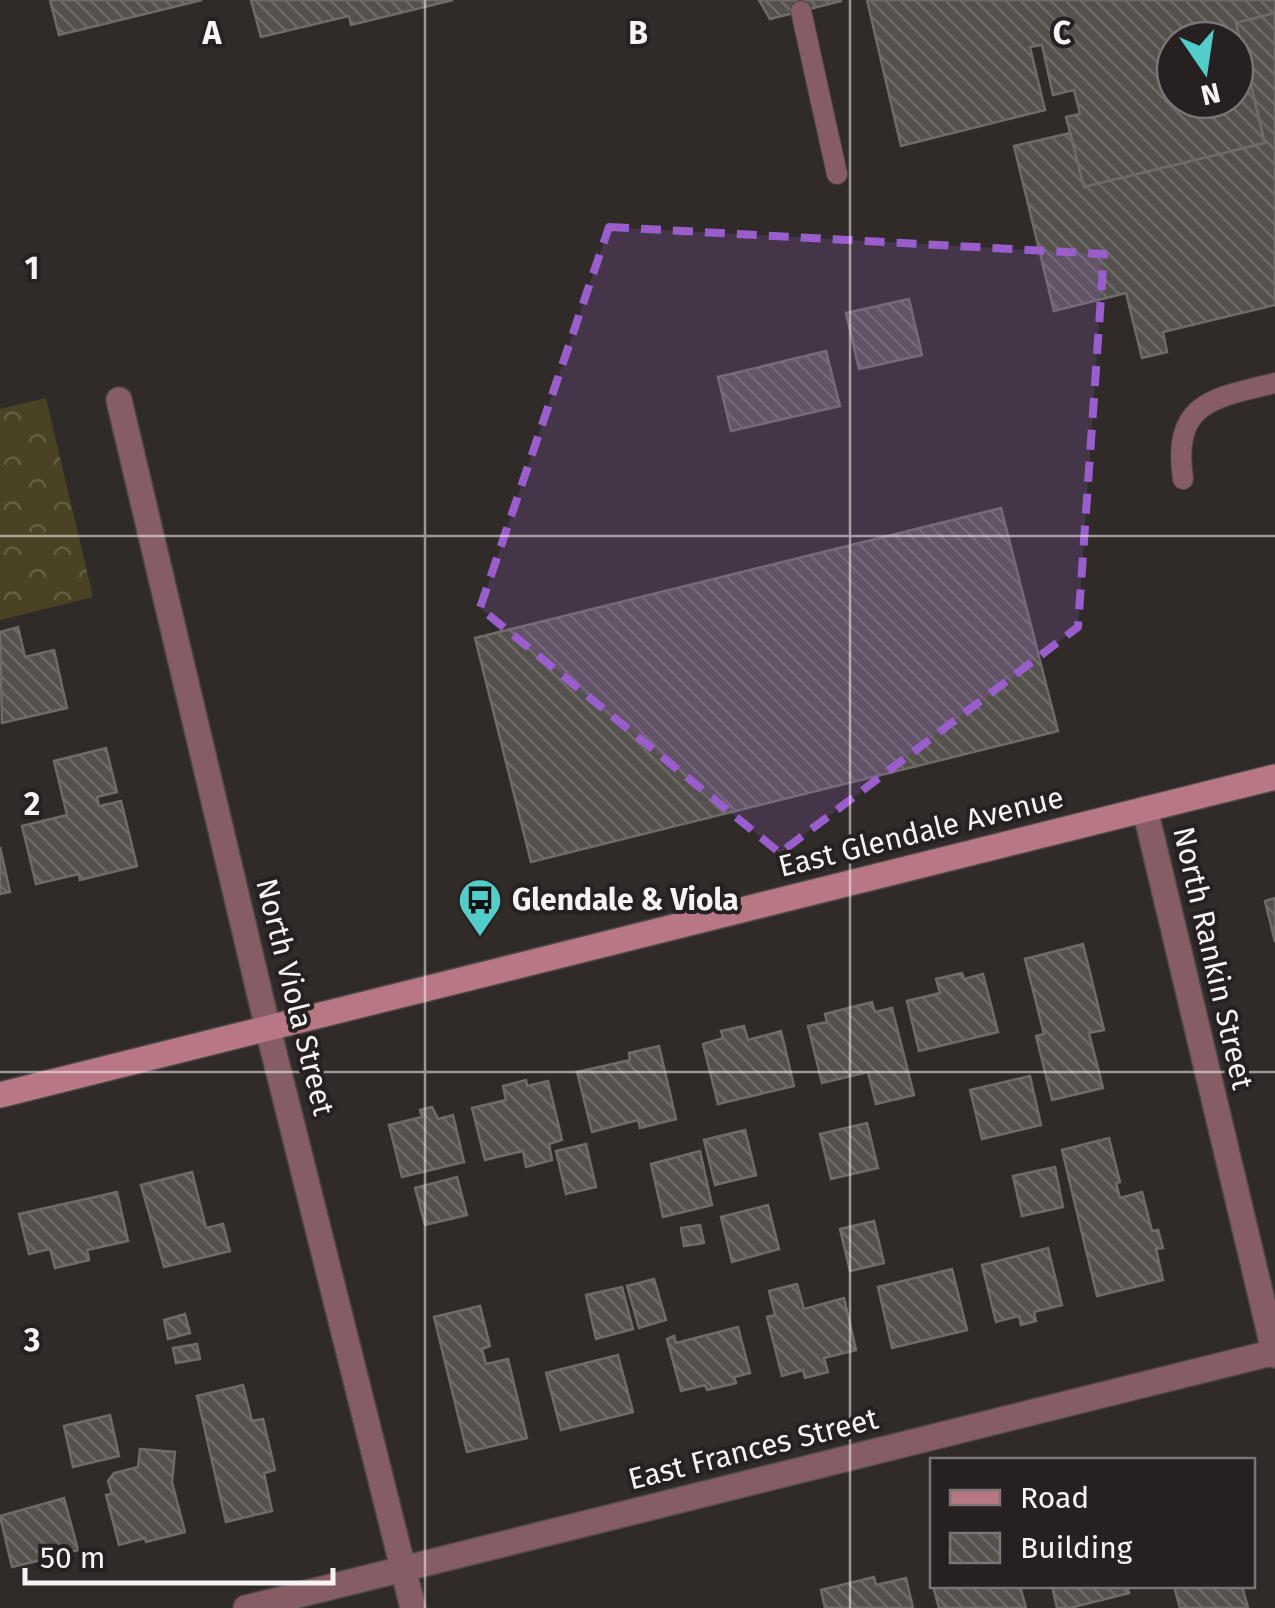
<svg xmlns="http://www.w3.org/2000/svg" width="1275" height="1608" viewBox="0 0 1275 1608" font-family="'Fira Sans',sans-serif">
<defs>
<pattern id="forest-crowns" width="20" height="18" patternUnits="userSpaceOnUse" patternTransform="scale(2.5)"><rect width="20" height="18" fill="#494323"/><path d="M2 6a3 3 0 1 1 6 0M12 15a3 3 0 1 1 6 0" fill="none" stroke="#645f43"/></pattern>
<pattern id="building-back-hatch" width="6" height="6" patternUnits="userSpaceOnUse" patternTransform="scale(2.5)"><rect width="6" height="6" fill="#54514d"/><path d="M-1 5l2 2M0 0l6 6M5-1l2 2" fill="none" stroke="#6d6a67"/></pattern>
</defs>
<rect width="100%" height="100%" fill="#302b29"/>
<path fill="url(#forest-crowns)" d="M46,398L93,597L0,620V409Z"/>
<g fill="url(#building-back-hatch)" stroke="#6f6c68" stroke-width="2.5" fill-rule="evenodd">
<path d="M50,0H202L59,35Z"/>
<path d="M251,0H453L351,25L349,16L261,37Z"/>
<path d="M759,0H841V1L770,19Z"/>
<path d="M867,0H1275V13L1236,23L1265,143L1084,187L1066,117L1080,114L1074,90L1053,95L1042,45L1030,47L1045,110L901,146ZM1175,40H1235V100H1175Z"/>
<path d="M1275,13V305L1163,332L1167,352L1142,358L1126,293L1054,311L1014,146L1070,133L1084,187L1265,143L1236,23Z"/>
<path d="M909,299L922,355L859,369L846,313Z"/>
<path d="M826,351L840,406L731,431L718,377Z"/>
<path d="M1001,508L1058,731L531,862L475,638Z"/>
<path d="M18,627L25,657L54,650L67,708L2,723L0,632Z"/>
<path d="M106,748L117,792L97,797L99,806L121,801L137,866L80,880L79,874L36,884L22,826L67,815L54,761Z"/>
<path d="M0,847L10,892L0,894Z"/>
<path d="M1275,898V942L1265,901Z"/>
<path d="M1083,944L1104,1030L1089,1033L1103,1088L1052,1100L1036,1036L1044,1034L1025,959Z"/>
<path d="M962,973L964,979L983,974L998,1032L919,1051L907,1001L940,993L936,979Z"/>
<path d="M872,1002L875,1012L892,1008L914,1095L876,1104L868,1072L822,1083L808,1026L827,1022L825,1014Z"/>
<path d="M744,1026L748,1040L781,1031L794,1086L718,1104L703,1044L723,1038L721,1031Z"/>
<path d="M659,1046L676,1119L640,1128L638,1120L592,1132L577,1072L630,1060L629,1053Z"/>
<path d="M1030,1076L1041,1125L982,1139L970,1090Z"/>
<path d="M526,1080L527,1086L548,1081L562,1140L549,1144L552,1160L526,1167L523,1151L485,1160L472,1108L506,1100L503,1086Z"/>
<path d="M432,1107L438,1119L453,1115L464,1162L402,1177L389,1125L422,1117L420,1110Z"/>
<path d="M867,1123L878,1168L831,1179L820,1134Z"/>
<path d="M745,1130L756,1175L715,1185L704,1140Z"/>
<path d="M1109,1138L1120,1182L1116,1183L1120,1198L1142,1192L1152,1231L1158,1230L1163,1248L1156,1249L1163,1280L1097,1296L1062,1150Z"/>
<path d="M586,1144L596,1187L566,1194L556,1151Z"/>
<path d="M700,1151L712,1205L663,1217L651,1164Z"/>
<path d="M1055,1167L1063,1207L1022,1216L1013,1176Z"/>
<path d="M192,1172L206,1228L223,1224L230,1251L164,1267L141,1185Z"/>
<path d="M457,1177L467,1215L425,1225L415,1188Z"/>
<path d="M117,1192L128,1241L87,1250L89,1260L55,1268L50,1249L29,1254L19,1214Z"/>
<path d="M768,1205L779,1249L732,1262L721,1217Z"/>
<path d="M874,1221L884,1263L850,1271L840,1229Z"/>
<path d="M700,1225L704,1243L684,1246L681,1228Z"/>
<path d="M1048,1248L1062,1305L1034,1312L1036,1321L1021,1325L1019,1316L996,1322L982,1265Z"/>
<path d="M952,1269L967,1330L892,1348L878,1287Z"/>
<path d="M654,1279L666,1320L639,1328L627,1286Z"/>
<path d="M797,1284L804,1309L844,1298L856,1350L824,1358L828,1372L805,1378L803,1370L782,1376L767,1317L775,1315L769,1291Z"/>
<path d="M622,1287L633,1329L596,1339L586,1295Z"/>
<path d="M480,1306L490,1346L482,1349L486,1364L508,1359L527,1438L467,1452L434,1317Z"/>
<path d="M185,1314L190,1333L168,1339L164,1320Z"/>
<path d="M738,1327L750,1373L734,1377L736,1383L707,1390L705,1385L681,1391L667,1339L674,1336L676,1343Z"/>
<path d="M197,1344L200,1359L176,1363L173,1348Z"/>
<path d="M618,1355L633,1412L561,1430L546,1373Z"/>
<path d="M243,1385L252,1421L263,1419L275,1470L264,1473L272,1511L226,1522L197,1396Z"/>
<path d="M110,1415L119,1456L73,1467L64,1426Z"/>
<path d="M140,1449L175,1452L172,1482L185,1532L146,1542L145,1538L119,1545L106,1495L112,1494L108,1481L114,1473L138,1467Z"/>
<path d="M64,1498L78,1550L56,1556L58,1565L44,1569L41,1560L12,1567L0,1516Z"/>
<path d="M874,1577L876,1585L906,1578L913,1608H825L821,1590Z"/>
<path d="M933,1586H1020L1026,1608H939Z"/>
<path d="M1052,1586H1127L1129,1593L1070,1608H1057Z"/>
<path d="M1174,1586H1242L1248,1608H1180Z"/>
</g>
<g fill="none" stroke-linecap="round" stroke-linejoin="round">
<g stroke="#4c4745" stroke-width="22">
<g id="lane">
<path d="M801,11L837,174"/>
<path d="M1183,479C1172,402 1213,398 1275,383"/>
</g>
</g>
<g stroke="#4c4745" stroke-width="28">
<g id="street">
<path d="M119,400L268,1029L413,1608"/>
<path d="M1145,809L1275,1355"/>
<path d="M246,1608L1275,1352"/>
</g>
</g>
<g stroke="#4c4745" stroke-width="28">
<path id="secondary" d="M0,1095L1275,777"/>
</g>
<use href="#lane" stroke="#865d65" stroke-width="20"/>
<use href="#street" stroke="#865d65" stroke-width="25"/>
<use href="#secondary" stroke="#b87785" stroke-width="25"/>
</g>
<path fill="#9a5ecc" fill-opacity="0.2" stroke="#9a5ecc" stroke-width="8" stroke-dasharray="20 12" stroke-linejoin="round" d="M609,227L1104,254L1078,627L780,853L480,608Z"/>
<path fill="none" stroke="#f7f3f3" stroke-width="2.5" stroke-opacity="0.55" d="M425,0V1608M850,0V1608M0,536H1275M0,1072H1275"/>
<defs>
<g id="bus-pin" transform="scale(2.25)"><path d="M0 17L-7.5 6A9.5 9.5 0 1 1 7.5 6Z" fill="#53cdca" stroke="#262120"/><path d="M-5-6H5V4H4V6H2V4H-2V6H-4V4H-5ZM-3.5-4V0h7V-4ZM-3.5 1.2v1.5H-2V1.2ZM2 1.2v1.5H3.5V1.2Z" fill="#111"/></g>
</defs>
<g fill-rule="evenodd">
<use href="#bus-pin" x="480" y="900"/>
</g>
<g text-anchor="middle" stroke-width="8" stroke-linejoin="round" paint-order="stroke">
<g font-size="30" fill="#f7f3f3" stroke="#262120">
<text transform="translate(921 832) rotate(-14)" y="10">East Glendale Avenue</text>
<text transform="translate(1213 958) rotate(77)" y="10">North Rankin Street</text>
<text transform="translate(295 997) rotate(76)" y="10">North Viola Street</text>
<text transform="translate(753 1449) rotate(-14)" y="10">East Frances Street</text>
</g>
<g font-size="30" font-weight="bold" fill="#f7f3f3" stroke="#262120" text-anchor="start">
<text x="512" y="910">Glendale &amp; Viola</text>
</g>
</g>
<g font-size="32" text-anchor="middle" font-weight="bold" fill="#f7f3f3" stroke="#262120" stroke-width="8" stroke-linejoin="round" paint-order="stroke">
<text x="212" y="44">A</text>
<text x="638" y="44">B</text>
<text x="1062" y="44">C</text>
<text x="32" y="279">1</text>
<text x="32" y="815">2</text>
<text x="32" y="1351">3</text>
</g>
<rect x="930" y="1458" width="325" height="130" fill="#262120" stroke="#7a7574" stroke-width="2.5"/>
<rect x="950" y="1490" width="50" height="15" fill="#b87785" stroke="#7a7574" stroke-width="2.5"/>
<text x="1020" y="1508" font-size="30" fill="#f7f3f3">Road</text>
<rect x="950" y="1533" width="50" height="30" fill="url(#building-back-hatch)" stroke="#7a7574" stroke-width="2.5"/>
<text x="1020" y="1558" font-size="30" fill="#f7f3f3">Building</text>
<g transform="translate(1205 70) rotate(167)"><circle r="48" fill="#262120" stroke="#7a7574" stroke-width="2.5"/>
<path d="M0-8L18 38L0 25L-18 38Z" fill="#53cdca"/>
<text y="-15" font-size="28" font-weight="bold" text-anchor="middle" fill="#f7f3f3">N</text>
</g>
<path d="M25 1568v15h308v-15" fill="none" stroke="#f7f3f3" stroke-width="5"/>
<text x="40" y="1568" font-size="30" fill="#f7f3f3" stroke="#262120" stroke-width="8" paint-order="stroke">50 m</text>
</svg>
